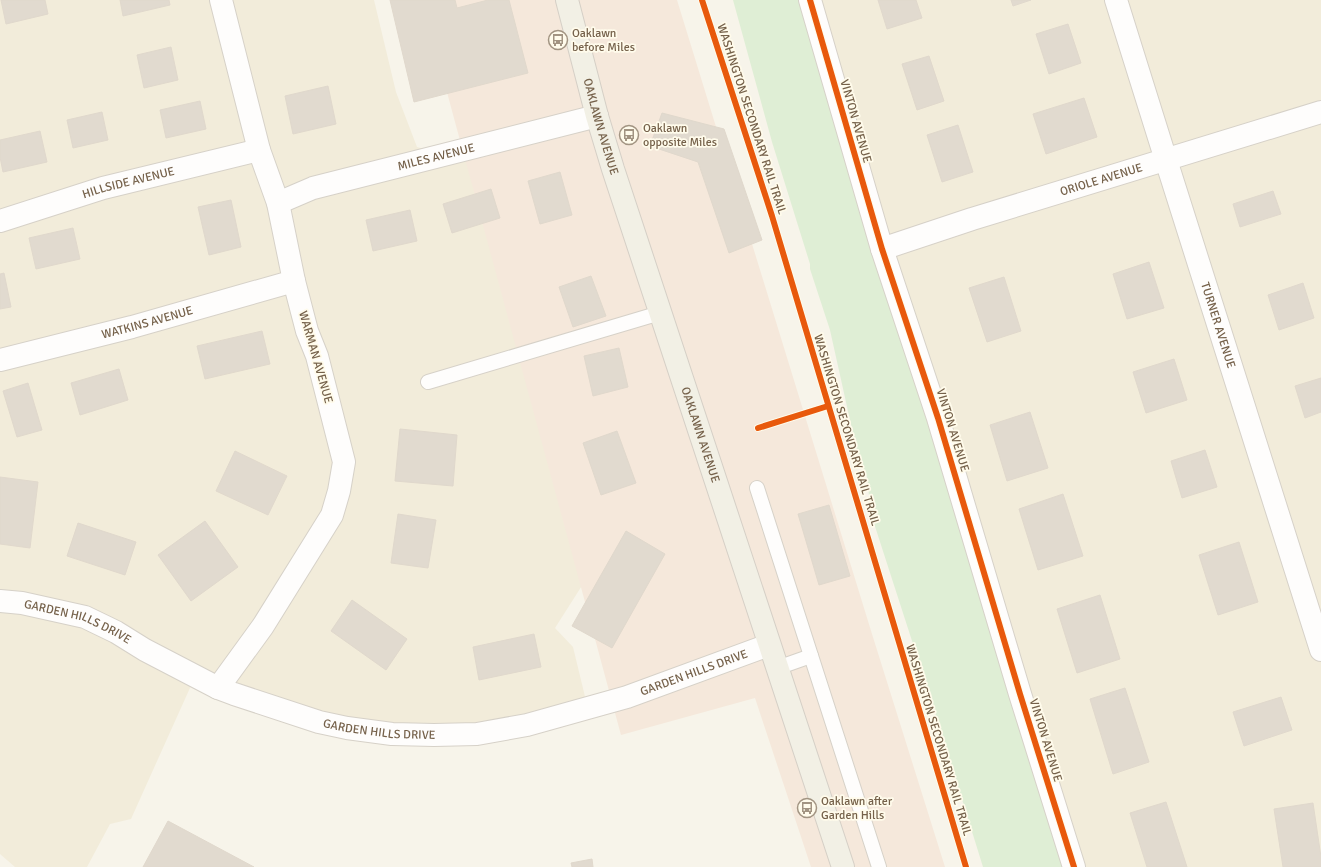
<svg xmlns="http://www.w3.org/2000/svg" width="1321" height="867" viewBox="0 0 1321 867" font-family="Signika,sans-serif">
<rect width="100%" height="100%" fill="#f7f4ea"/>
<g fill="#f2ecda">
<path d="M0,0H374L396,92L417,147L424,149L553,127L620,526L555,628L573,647L588,709L409,737L194,679L131,819L110,824L87,867H15L0,854Z"/>
<path d="M810,0H1321V867H1073Z"/>
</g>
<path fill="#f5e8db" d="M422,0H677L872,634L945,867H811L755,698L621,735Z"/>
<path fill="#dfeed5" d="M733,0H810L1073,867H983L934,709L871,514L867,477L858,456L830,330L810,269V264L772,142Z"/>
<g fill="#e1dacf" stroke="#e0d8cc">
<path d="M1,0H45L48,14L6,24Z"/>
<path d="M120,0H169L170,5L123,16Z"/>
<path d="M390,0H455L457,8L488,0H509L528,73L414,102Z"/>
<path d="M878,0H916L922,18L887,29Z"/>
<path d="M1011,0H1031L1013,6Z"/>
<path d="M1068,24L1081,63L1049,74L1036,34Z"/>
<path d="M171,47L178,80L144,88L137,55Z"/>
<path d="M929,56L944,101L917,110L902,64Z"/>
<path d="M328,86L336,124L293,134L285,96Z"/>
<path d="M1084,98L1097,137L1046,154L1033,114Z"/>
<path d="M200,101L206,129L166,138L160,110Z"/>
<path d="M102,112L108,140L73,148L67,120Z"/>
<path d="M662,113L724,129L762,240L729,253L698,162L650,146Z"/>
<path d="M958,125L973,172L942,182L927,135Z"/>
<path d="M40,131L47,162L3,172L0,157V140Z"/>
<path d="M560,172L572,215L540,224L528,181Z"/>
<path d="M491,189L500,218L452,233L443,204Z"/>
<path d="M1273,191L1281,214L1240,227L1233,204Z"/>
<path d="M231,200L241,247L209,255L198,207Z"/>
<path d="M410,210L417,241L373,251L366,220Z"/>
<path d="M73,228L80,259L36,269L29,238Z"/>
<path d="M1149,262L1164,308L1127,319L1113,274Z"/>
<path d="M4,273L11,307L0,309V274Z"/>
<path d="M591,276L606,316L573,327L559,287Z"/>
<path d="M1004,277L1021,331L987,342L969,288Z"/>
<path d="M1303,283L1314,318L1279,330L1268,295Z"/>
<path d="M262,331L270,364L205,379L197,346Z"/>
<path d="M619,348L628,387L593,396L584,356Z"/>
<path d="M1174,359L1187,400L1146,413L1133,372Z"/>
<path d="M119,369L128,400L80,415L71,383Z"/>
<path d="M1321,378V412L1305,418L1295,386Z"/>
<path d="M28,383L42,430L17,437L3,391Z"/>
<path d="M1030,412L1048,468L1007,481L990,425Z"/>
<path d="M400,429L457,435L453,486L395,481Z"/>
<path d="M617,431L636,483L601,495L583,443Z"/>
<path d="M1205,450L1217,487L1182,498L1171,461Z"/>
<path d="M235,451L287,476L268,515L216,491Z"/>
<path d="M0,477L38,482L30,548L0,544Z"/>
<path d="M1063,494L1083,556L1038,570L1019,509Z"/>
<path d="M829,505L850,576L819,585L798,514Z"/>
<path d="M398,514L436,520L428,568L391,563Z"/>
<path d="M205,521L238,567L191,601L158,555Z"/>
<path d="M78,523L136,542L125,575L67,556Z"/>
<path d="M626,531L665,554L612,648L572,626Z"/>
<path d="M1239,542L1258,602L1218,615L1199,555Z"/>
<path d="M1100,595L1120,659L1077,673L1057,609Z"/>
<path d="M352,600L407,639L386,670L331,631Z"/>
<path d="M534,634L541,667L479,680L473,647Z"/>
<path d="M1125,688L1149,762L1113,774L1090,699Z"/>
<path d="M1281,697L1292,730L1244,746L1233,712Z"/>
<path d="M1166,802L1187,867H1147L1130,813Z"/>
<path d="M1313,803L1321,857V867H1283L1274,809Z"/>
<path d="M168,821L254,867H143Z"/>
<path d="M592,859L593,867H572L571,863Z"/>
</g>
<g fill="none" stroke-linecap="round" stroke-linejoin="round">
<g stroke="#d6d1c8" stroke-width="16">
<g id="service">
<path d="M428,382L660,313"/>
<path d="M757,488L879,867"/>
<path d="M777,668L811,656"/>
</g>
</g>
<g stroke="#d6d1c8" stroke-width="24">
<g id="minor">
<path id="s1" d="M1116,0L1166,160L1321,650"/>
<path id="s2" d="M278,203L313,188L597,116"/>
<path id="s3" d="M0,221L103,188L259,150"/>
<path id="s4" d="M882,249L972,219L1321,112"/>
<path id="s5" d="M0,360L132,327L294,281"/>
<path d="M218,688L263,626L332,515L339,491L344,462L317,356L307,331L294,281L278,203L259,150L221,0"/>
</g>
</g>
<g stroke="#d6d1c8" stroke-width="24">
<g id="tertiary">
<path d="M810,0L882,249L938,418L1020,694L1074,867"/>
<path id="s6" d="M0,601L22,603L85,617L116,632L145,650L218,688L234,694L319,722L347,728L392,734L434,735L477,734L527,725L627,697L769,645"/>
</g>
</g>
<g stroke="#d5cfc6" stroke-width="24">
<g id="primary">
<path id="s7" d="M567,0L597,116L613,169L843,867"/>
</g>
</g>
<use href="#service" stroke="#fefdfc" stroke-width="14"/>
<use href="#minor" stroke="#fefdfc" stroke-width="22"/>
<use href="#tertiary" stroke="#fefdfc" stroke-width="22"/>
<use href="#primary" stroke="#f2f0e5" stroke-width="22"/>
<g stroke="#fffbeb" stroke-width="8">
<g id="cycleway">
<path d="M702,0L772,216L966,867"/>
<path d="M810,0L882,249L938,418L1020,694L1074,867"/>
<path d="M758,428L828,406"/>
</g>
</g>
<use href="#cycleway" stroke="#e8590c" stroke-width="6"/>
</g>
<defs>
<g id="bus-ring" transform="scale(1)"><circle r="9.5" fill="#fffbeb" stroke="#a29482" stroke-width="1.5"/><path d="M-5-6H5V4H4V6H2V4H-2V6H-4V4H-5ZM-3.5-4V0h7V-4ZM-3.5 1.2v1.5H-2V1.2ZM2 1.2v1.5H3.5V1.2Z" fill="#a29482"/></g>
</defs>
<g fill-rule="evenodd">
<use href="#bus-ring" x="558" y="40"/>
<use href="#bus-ring" x="629" y="135"/>
<use href="#bus-ring" x="807" y="808"/>
</g>
<g text-anchor="middle" stroke-width="3.5" stroke-linejoin="round" paint-order="stroke">
<g font-size="12" fill="#75614a" stroke="#fffbeb" text-anchor="start">
<text x="572" y="37">Oaklawn<tspan x="572" dy="14">before Miles</tspan></text>
<text x="643" y="132">Oaklawn<tspan x="643" dy="14">opposite Miles</tspan></text>
<text x="821" y="805">Oaklawn after<tspan x="821" dy="14">Garden Hills</tspan></text>
</g>
<g font-size="12" fill="#75614a" stroke="#fffbeb">
<text transform="translate(752 119) rotate(72)" y="4">WASHINGTON SECONDARY RAIL TRAIL</text>
<text transform="translate(856 121) rotate(74)" y="4">VINTON AVENUE</text>
<text dy="4" stroke="none"><textPath href="#s7" startOffset="131">OAKLAWN AVENUE</textPath></text>
<text dy="4" stroke="none"><textPath href="#s2" startOffset="165">MILES AVENUE</textPath></text>
<text dy="4" stroke="none"><textPath href="#s4" startOffset="230">ORIOLE AVENUE</textPath></text>
<text dy="4" stroke="none"><textPath href="#s3" startOffset="134">HILLSIDE AVENUE</textPath></text>
<text dy="4" stroke="none"><textPath href="#s5" startOffset="152">WATKINS AVENUE</textPath></text>
<text dy="4" stroke="none"><textPath href="#s1" startOffset="341">TURNER AVENUE</textPath></text>
<text transform="translate(316 357) rotate(74)" y="4">WARMAN AVENUE</text>
<text transform="translate(847 430) rotate(73)" y="4">WASHINGTON SECONDARY RAIL TRAIL</text>
<text transform="translate(953 430) rotate(73)" y="4">VINTON AVENUE</text>
<text dy="4" stroke="none"><textPath href="#s7" startOffset="455">OAKLAWN AVENUE</textPath></text>
<text dy="4" stroke="none"><textPath href="#s6" startOffset="81">GARDEN HILLS DRIVE</textPath></text>
<text dy="4" stroke="none"><textPath href="#s6" startOffset="729">GARDEN HILLS DRIVE</textPath></text>
<text dy="4" stroke="none"><textPath href="#s6" startOffset="405">GARDEN HILLS DRIVE</textPath></text>
<text transform="translate(939 740) rotate(73)" y="4">WASHINGTON SECONDARY RAIL TRAIL</text>
<text transform="translate(1046 740) rotate(73)" y="4">VINTON AVENUE</text>
</g>
</g>
</svg>
